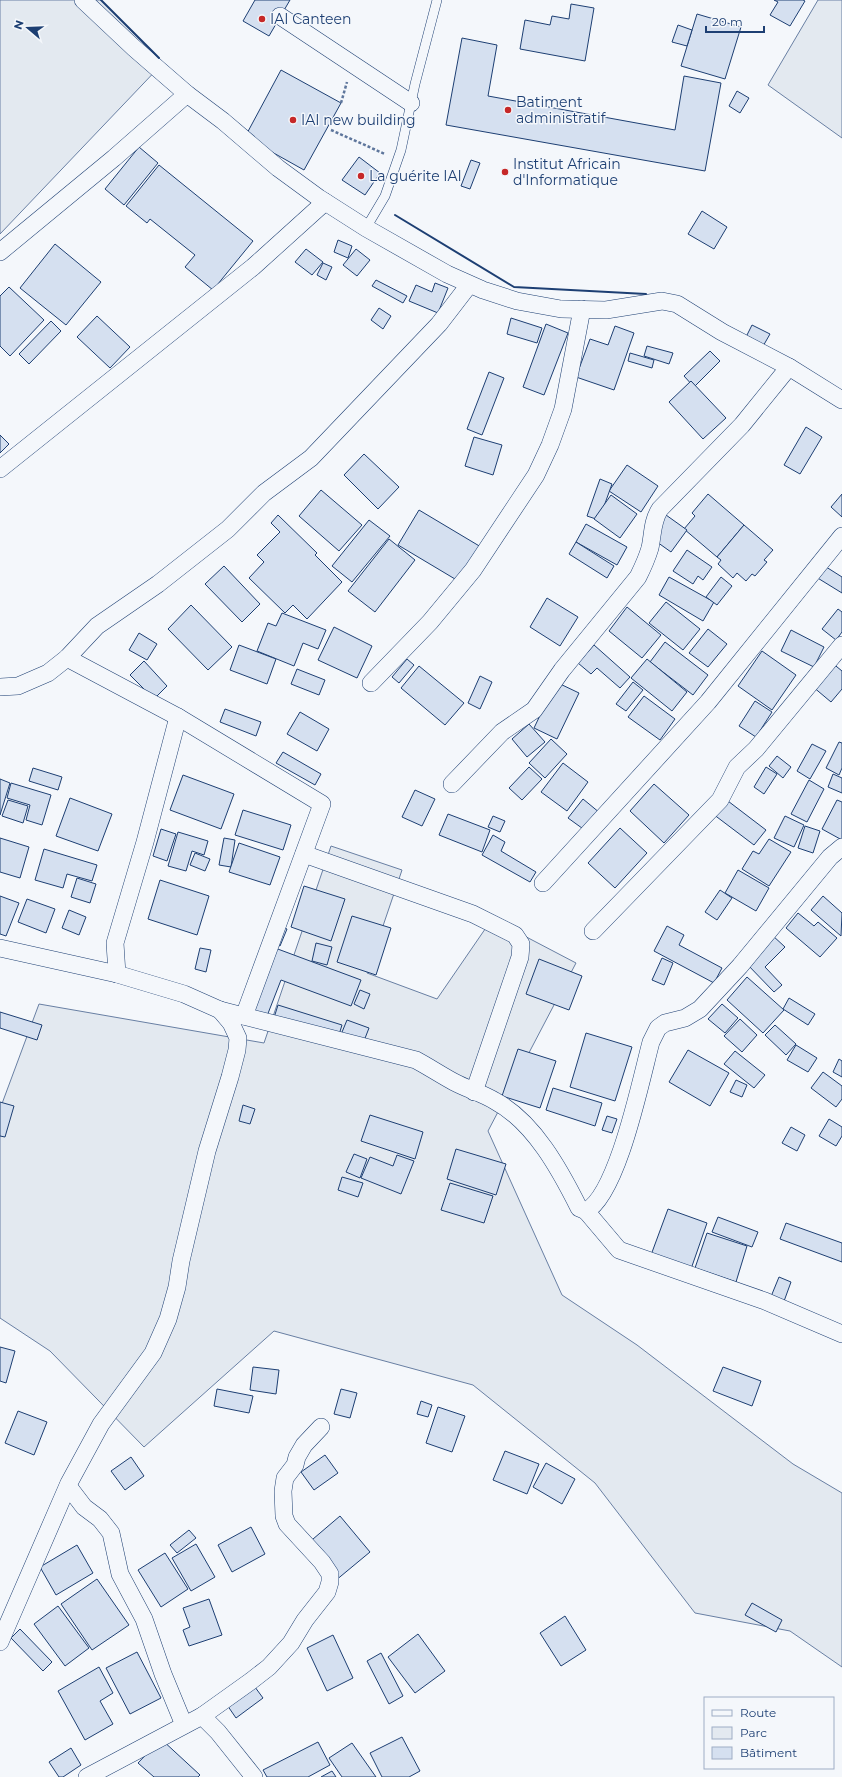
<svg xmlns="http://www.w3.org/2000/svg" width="842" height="1777" viewBox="0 0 842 1777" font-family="Montserrat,sans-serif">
<rect width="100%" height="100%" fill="#f4f7fb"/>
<g fill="#e3e9f0" stroke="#687fa3">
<path d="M0,0H101L163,63L0,234Z"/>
<path d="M818,0H842V138L768,85Z"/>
<path d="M331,846L402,870L367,973L437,999L492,919L576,963L488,1131L562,1295L637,1345L793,1464L842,1493V1667L790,1631L695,1613L595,1483L473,1385L274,1331L144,1447L50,1351L0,1318V1109L39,1004L264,1043Z"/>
</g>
<g fill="#d5e0f0" stroke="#1d3f73">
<path d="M255,0H290L269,36L243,21Z"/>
<path d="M774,0H803L805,1L790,26L770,15L778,2Z"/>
<path d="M571,4L594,8L585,61L520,49L525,20L550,25L552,16L569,19Z"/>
<path d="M697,14L741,27L725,79L681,66Z"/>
<path d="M678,25L692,30L687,46L672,42Z"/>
<path d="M462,38L497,45L488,96L675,130L684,76L721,83L705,171L446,125Z"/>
<path d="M281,70L341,103L304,170L245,137Z"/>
<path d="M737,91L749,98L740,113L729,106Z"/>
<path d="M139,147L158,163L124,205L105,189Z"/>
<path d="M359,157L380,173L365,195L342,180Z"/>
<path d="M471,160L480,163L470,189L461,186Z"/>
<path d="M159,165L253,241L213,290L185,267L195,255L150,219L147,223L126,206Z"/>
<path d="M702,211L727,227L714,249L688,234Z"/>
<path d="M338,240L352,246L348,258L334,252Z"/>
<path d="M55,244L101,282L66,325L20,288Z"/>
<path d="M306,249L323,262L312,275L295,262Z"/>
<path d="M356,249L370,260L357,276L343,265Z"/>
<path d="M323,263L332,267L326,280L317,275Z"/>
<path d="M376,280L407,296L403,303L372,286Z"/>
<path d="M435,283L448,288L438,313L409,301L416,285L432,292Z"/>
<path d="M9,287L44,320L10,356L0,346V296Z"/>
<path d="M379,308L391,316L383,329L371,320Z"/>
<path d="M97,316L130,347L110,368L77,337Z"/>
<path d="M511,318L542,328L537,343L507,334Z"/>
<path d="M51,321L61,331L29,364L19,354Z"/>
<path d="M546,324L568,333L544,395L523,387Z"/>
<path d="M752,325L770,334L762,348L745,339Z"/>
<path d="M615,326L634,333L614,390L576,377L590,339L608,345Z"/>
<path d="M647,346L673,353L669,364L644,356Z"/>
<path d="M710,351L720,361L694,387L684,376Z"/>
<path d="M630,353L654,360L652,368L628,361Z"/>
<path d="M489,372L504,378L482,435L467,429Z"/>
<path d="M691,381L726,418L703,439L669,402Z"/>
<path d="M806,427L822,437L800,474L784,465Z"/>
<path d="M0,435L9,444L0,453Z"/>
<path d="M474,437L502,445L493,475L465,466Z"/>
<path d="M364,454L399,487L378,509L344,475Z"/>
<path d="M627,465L658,486L641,512L609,491Z"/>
<path d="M600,479L612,484L599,520L587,516Z"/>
<path d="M321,490L362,525L339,551L299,516Z"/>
<path d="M708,494L744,525L717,557L684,529L695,516L692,513Z"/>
<path d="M842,494V517L831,507Z"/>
<path d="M611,495L637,514L620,538L594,519Z"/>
<path d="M419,510L481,547L460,582L398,545Z"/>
<path d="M278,515L317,553L315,555L342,582L307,619L293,605L285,613L249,578L264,562L257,555L280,532L271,523Z"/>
<path d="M666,515L687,530L671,552L650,537Z"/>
<path d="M369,520L390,536L352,582L332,566Z"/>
<path d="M586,524L627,547L617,565L576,542Z"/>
<path d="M744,525L773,550L764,560L767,562L755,576L752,574L746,581L737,573L733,578L718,564L721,560L717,557Z"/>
<path d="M389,539L415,560L375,612L348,591Z"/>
<path d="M576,542L614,566L607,578L569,554Z"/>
<path d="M687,550L712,567L703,580L698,576L693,584L673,571Z"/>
<path d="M823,565L842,577V593L816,577Z"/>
<path d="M224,566L260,604L242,622L205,584Z"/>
<path d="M669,577L714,602L703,621L659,595Z"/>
<path d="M721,577L732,586L717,605L706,597Z"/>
<path d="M547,598L578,617L560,646L530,627Z"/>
<path d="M666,602L700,629L683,650L649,623Z"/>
<path d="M191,605L232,647L208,670L168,629Z"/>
<path d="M627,607L661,635L642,658L609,631Z"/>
<path d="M838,609L842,612V632L836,640L822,629Z"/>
<path d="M282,613L326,630L318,649L303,643L294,666L257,651L268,623L276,626Z"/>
<path d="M334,627L372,646L357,678L318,660Z"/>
<path d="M708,629L727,644L708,667L689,653Z"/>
<path d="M791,630L824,647L814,667L781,651Z"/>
<path d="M139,633L157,644L147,660L129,650Z"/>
<path d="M665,642L708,675L693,695L650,662Z"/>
<path d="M239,645L276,659L267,684L230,670Z"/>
<path d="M594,645L630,677L620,688L597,668L591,674L578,663Z"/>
<path d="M762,651L796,675L772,710L738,686Z"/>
<path d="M407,659L414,665L399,683L392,677Z"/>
<path d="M647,659L687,692L672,711L631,678Z"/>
<path d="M144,661L167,686L154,699L130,675Z"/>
<path d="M831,662L842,671V689L831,702L812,686Z"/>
<path d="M419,666L464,703L445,725L401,688Z"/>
<path d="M297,669L325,680L319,695L291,684Z"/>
<path d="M480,676L492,682L480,709L468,703Z"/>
<path d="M556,682L579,693L557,739L534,728Z"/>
<path d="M633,682L643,690L626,711L616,704Z"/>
<path d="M644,696L675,719L660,740L628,717Z"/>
<path d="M755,701L772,712L756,737L739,726Z"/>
<path d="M225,709L261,722L256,736L220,722Z"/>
<path d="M300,712L329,729L317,751L287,734Z"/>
<path d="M529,724L545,742L527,757L512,739Z"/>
<path d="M551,739L567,754L545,778L529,763Z"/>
<path d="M839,742L842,743V768L839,775L826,768Z"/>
<path d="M812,744L826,751L810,779L797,771Z"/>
<path d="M283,752L321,774L315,785L276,763Z"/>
<path d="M777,756L791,767L783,778L769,766Z"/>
<path d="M563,763L588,782L567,811L541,792Z"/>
<path d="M529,767L542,779L522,800L509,788Z"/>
<path d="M766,767L777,774L764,794L754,787Z"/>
<path d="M33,768L62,777L58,790L29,781Z"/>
<path d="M833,774L842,778V793L828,787Z"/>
<path d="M183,775L234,794L221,829L170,810Z"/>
<path d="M0,779L10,783L0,815Z"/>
<path d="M809,780L824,789L807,822L791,814Z"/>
<path d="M11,783L51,795L42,825L26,820L30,805L7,798Z"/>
<path d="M654,784L689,815L664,843L630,811Z"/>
<path d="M415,790L435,799L422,826L402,817Z"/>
<path d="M70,798L112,814L98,851L56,836Z"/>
<path d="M724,798L766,830L754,845L713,814Z"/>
<path d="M583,799L600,813L586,831L568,818Z"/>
<path d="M8,800L28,806L23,823L2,816Z"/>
<path d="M837,800L842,802V840L822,829Z"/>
<path d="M243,810L291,825L283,850L235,835Z"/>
<path d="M448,814L490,830L482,852L439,835Z"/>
<path d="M493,816L505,821L500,832L488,827Z"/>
<path d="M785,816L804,825L794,847L774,838Z"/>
<path d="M805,826L820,831L813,853L798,848Z"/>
<path d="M620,828L647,853L615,888L588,863Z"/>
<path d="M161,829L176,834L167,861L153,856Z"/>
<path d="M178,832L208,841L204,855L192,851L186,871L168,866Z"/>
<path d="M493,835L505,842L501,851L536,872L530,882L482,855Z"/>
<path d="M0,838L29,847L20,878L0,872Z"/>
<path d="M224,838L235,840L231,867L219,865Z"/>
<path d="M769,839L791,852L769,886L742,869L753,851L759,854Z"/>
<path d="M239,843L280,857L270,885L229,872Z"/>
<path d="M44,849L97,865L92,881L67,874L63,888L35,880Z"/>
<path d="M195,853L210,859L205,871L190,865Z"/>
<path d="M738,870L769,888L756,911L725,893Z"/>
<path d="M77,878L96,884L90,903L71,897Z"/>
<path d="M160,880L209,896L197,935L148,919Z"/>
<path d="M304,886L345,899L331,941L291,927Z"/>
<path d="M720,890L732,898L717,920L705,912Z"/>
<path d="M0,896L19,903L6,936L0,934Z"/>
<path d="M823,896L842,913L841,936L811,910Z"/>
<path d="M27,899L55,909L46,933L18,922Z"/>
<path d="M69,910L86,917L79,935L62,928Z"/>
<path d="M798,913L814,926L818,922L837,938L820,957L786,928Z"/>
<path d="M352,916L391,928L376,975L337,962Z"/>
<path d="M278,925L287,929L280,946L271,942Z"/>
<path d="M667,926L684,935L679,945L722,968L714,983L654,951Z"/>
<path d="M772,935L785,947L765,967L782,985L774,992L745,962Z"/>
<path d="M316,943L332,947L327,965L312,961Z"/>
<path d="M267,945L361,980L351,1006L281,980L267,1016L244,1007Z"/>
<path d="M200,948L211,950L206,972L195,969Z"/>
<path d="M662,958L673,963L664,985L652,980Z"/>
<path d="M539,959L582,976L569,1010L526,994Z"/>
<path d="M747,977L784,1010L763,1033L727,1000Z"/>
<path d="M360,990L370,994L364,1009L354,1004Z"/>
<path d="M789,998L815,1014L808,1025L783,1009Z"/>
<path d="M722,1004L738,1018L725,1033L708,1019Z"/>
<path d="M278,1005L342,1025L337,1041L273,1021Z"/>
<path d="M0,1012L42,1025L37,1040L0,1028Z"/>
<path d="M740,1019L757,1035L742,1052L724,1036Z"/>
<path d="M347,1020L369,1028L362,1046L340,1037Z"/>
<path d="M775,1025L796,1044L786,1055L765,1035Z"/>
<path d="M586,1033L632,1047L615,1101L570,1087Z"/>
<path d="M796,1045L817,1058L808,1072L787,1060Z"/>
<path d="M518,1049L556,1061L540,1108L502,1096Z"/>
<path d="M688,1050L729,1073L710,1106L669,1082Z"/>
<path d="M735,1051L765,1075L754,1088L724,1064Z"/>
<path d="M839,1059L842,1061V1077L833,1072Z"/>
<path d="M823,1072L842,1086V1099L836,1107L811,1088Z"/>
<path d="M736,1080L747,1085L742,1097L730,1092Z"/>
<path d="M553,1088L602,1103L595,1126L546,1110Z"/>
<path d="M0,1102L14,1106L5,1137L0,1136Z"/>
<path d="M243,1105L255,1109L250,1124L239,1121Z"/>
<path d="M370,1115L423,1132L415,1159L361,1141Z"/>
<path d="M607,1116L617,1119L612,1133L602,1130Z"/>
<path d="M829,1119L842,1127V1136L836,1146L819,1136Z"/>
<path d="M791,1127L805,1135L797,1151L782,1143Z"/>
<path d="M456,1149L506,1164L496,1195L447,1179Z"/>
<path d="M354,1154L367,1159L360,1178L346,1172Z"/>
<path d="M397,1155L414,1161L401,1194L361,1178L370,1157L393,1166Z"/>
<path d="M342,1177L363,1183L358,1197L338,1190Z"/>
<path d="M450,1183L493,1196L484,1223L441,1210Z"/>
<path d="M668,1209L707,1223L691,1269L651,1255Z"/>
<path d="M718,1217L758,1232L752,1247L712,1232Z"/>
<path d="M786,1223L842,1243V1262L780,1239Z"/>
<path d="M707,1233L747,1246L736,1282L695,1268Z"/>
<path d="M779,1277L791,1282L783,1304L770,1299Z"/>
<path d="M0,1347L15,1351L6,1383L0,1381Z"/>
<path d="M253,1367L279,1370L276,1394L250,1390Z"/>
<path d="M723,1367L761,1381L752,1406L713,1391Z"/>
<path d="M217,1389L253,1396L249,1413L214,1406Z"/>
<path d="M341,1389L357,1393L350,1418L334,1414Z"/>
<path d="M421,1401L432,1405L428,1417L417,1414Z"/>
<path d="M438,1407L465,1416L452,1452L426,1443Z"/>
<path d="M18,1411L47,1422L34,1455L5,1443Z"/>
<path d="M505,1451L539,1464L527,1494L493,1480Z"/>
<path d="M325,1455L338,1473L314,1490L301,1472Z"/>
<path d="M131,1457L144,1476L125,1490L111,1471Z"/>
<path d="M546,1463L575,1479L562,1504L533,1487Z"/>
<path d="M340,1516L370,1552L335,1581L306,1545Z"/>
<path d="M251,1527L265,1554L232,1572L218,1545Z"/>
<path d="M189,1530L196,1538L177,1553L170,1545Z"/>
<path d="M196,1544L215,1577L191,1591L172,1558Z"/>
<path d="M77,1545L93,1573L56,1595L40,1567Z"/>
<path d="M165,1553L188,1589L161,1607L138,1570Z"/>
<path d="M97,1579L129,1625L92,1650L61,1604Z"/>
<path d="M209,1599L222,1635L189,1646L183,1630L190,1627L183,1608Z"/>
<path d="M752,1603L782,1620L776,1632L745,1615Z"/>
<path d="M58,1606L89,1648L65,1666L34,1624Z"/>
<path d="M565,1616L586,1650L561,1666L540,1633Z"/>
<path d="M20,1629L52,1662L43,1671L11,1638Z"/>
<path d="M418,1634L445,1671L415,1693L388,1657Z"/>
<path d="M333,1635L353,1678L327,1691L307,1648Z"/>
<path d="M137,1652L161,1698L130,1714L106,1668Z"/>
<path d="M381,1653L403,1696L389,1704L367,1661Z"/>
<path d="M99,1667L113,1693L100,1701L113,1724L85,1740L58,1691Z"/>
<path d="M252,1683L263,1698L236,1718L225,1702Z"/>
<path d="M402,1737L420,1771L409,1777H382L370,1753Z"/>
<path d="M161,1739L200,1775L198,1777H154L138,1763Z"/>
<path d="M318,1742L330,1765L308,1777H267L263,1770Z"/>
<path d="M352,1743L376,1777H342L329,1758Z"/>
<path d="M71,1748L81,1765L63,1777H59L49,1762Z"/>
<path d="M332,1771L336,1777H321Z"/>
</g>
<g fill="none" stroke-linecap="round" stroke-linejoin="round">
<g stroke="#1d3f73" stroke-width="10">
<path id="lane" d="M366,228L385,196L401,150L415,84L437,0"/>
</g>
<g stroke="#1d3f73" stroke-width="18">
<g id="street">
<path d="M83,0L134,48L187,94L223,121L278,168L319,198L366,228L447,274L483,290L517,301L561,309L606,310L662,301L677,304L722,332L789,367L842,400"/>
<path d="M280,16L411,103"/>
<path d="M0,252L114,158L187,94"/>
<path d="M0,469L253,267L325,202"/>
<path d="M67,658L178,717"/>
<path d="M371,683L430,622L473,570L536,475L550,445L563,409L582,309"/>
<path d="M0,687L18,686L48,673L67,658L97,626L158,584L228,529L264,493L311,458L439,324L469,285"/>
<path d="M452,784L502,732L534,710L562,670L638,577C643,567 647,558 650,548C653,534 652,521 660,509L742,425L789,367"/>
<path d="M304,854L473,914L515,935L521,944L520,957L474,1092"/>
<path d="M543,883L708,702L842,536"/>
<path d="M593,931L720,800L737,767L756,749L842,645"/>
<path d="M0,948L117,974L184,994L220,1010L231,1023L238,1038L237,1050L230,1077L207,1151L181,1261L177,1287L168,1319L153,1353L101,1424L69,1483L0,1642"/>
<path d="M117,974L115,943L145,842L178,717L322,804L244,1016"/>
<path d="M220,1010L416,1060C429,1067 441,1075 454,1082C467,1089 482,1093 495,1101C534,1122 560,1170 579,1208L586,1211L619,1250L765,1301L842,1334"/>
<path d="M586,1211C618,1194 641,1079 651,1042L658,1028L665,1023L685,1018L700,1009L740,966L830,857L842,847"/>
<path d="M68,1486L84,1507L100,1519L111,1533L120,1574L144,1619L163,1674L184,1725"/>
<path d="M202,1716L251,1681L269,1667L291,1643L305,1620L327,1592L330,1582V1574L322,1562L287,1524L284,1516L283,1491L285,1478L295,1465L297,1457L304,1445L321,1427"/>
<path d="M87,1777L202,1716L218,1732L254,1777"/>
</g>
</g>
<g stroke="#5e769c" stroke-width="2.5" stroke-dasharray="3 2" stroke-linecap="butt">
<path d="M341,103L347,82"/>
<path d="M331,130L385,154"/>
</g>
<use href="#lane" stroke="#f4f7fb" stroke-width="9"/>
<use href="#street" stroke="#f4f7fb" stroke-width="17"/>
<g stroke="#1d3f73" stroke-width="2">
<path d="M101,0L159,58"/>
<path d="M395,215L514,287L646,294"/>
</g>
</g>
<g fill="#c62828" stroke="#f4f7fb" stroke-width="1.5">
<circle cx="262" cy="19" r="4"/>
<circle cx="508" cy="110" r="4"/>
<circle cx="293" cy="120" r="4"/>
<circle cx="505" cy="172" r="4"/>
<circle cx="361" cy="176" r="4"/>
</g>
<g text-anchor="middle" stroke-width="3" stroke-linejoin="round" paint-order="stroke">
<g font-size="14" fill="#1d3f73" stroke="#f4f7fb" text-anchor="start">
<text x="270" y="24">IAI Canteen</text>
<text x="516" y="107">Batiment<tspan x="516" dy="16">administratif</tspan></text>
<text x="301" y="125">IAI new building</text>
<text x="513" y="169">Institut Africain<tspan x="513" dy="16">d'Informatique</tspan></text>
<text x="369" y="181">La guérite IAI</text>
</g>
</g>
<rect x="704" y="1697" width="130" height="72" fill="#f4f7fb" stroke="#9eadc5"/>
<rect x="712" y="1710" width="20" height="6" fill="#f4f7fb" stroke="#9eadc5"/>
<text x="740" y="1717" font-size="12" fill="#1d3f73">Route</text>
<rect x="712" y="1727" width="20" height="12" fill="#e3e9f0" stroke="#9eadc5"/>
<text x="740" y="1737" font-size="12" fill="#1d3f73">Parc</text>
<rect x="712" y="1747" width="20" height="12" fill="#d5e0f0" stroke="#9eadc5"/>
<text x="740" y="1757" font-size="12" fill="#1d3f73">Bâtiment</text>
<g transform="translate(28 28) rotate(289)" stroke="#f4f7fb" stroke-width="3" paint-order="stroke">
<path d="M0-3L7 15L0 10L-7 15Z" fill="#1d3f73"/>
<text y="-6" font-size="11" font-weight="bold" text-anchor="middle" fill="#1d3f73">N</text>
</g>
<path d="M706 26v6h58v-6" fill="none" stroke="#1d3f73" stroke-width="2"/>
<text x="712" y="26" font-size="12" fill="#1d3f73" stroke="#f4f7fb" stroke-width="3" paint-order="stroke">20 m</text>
</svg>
